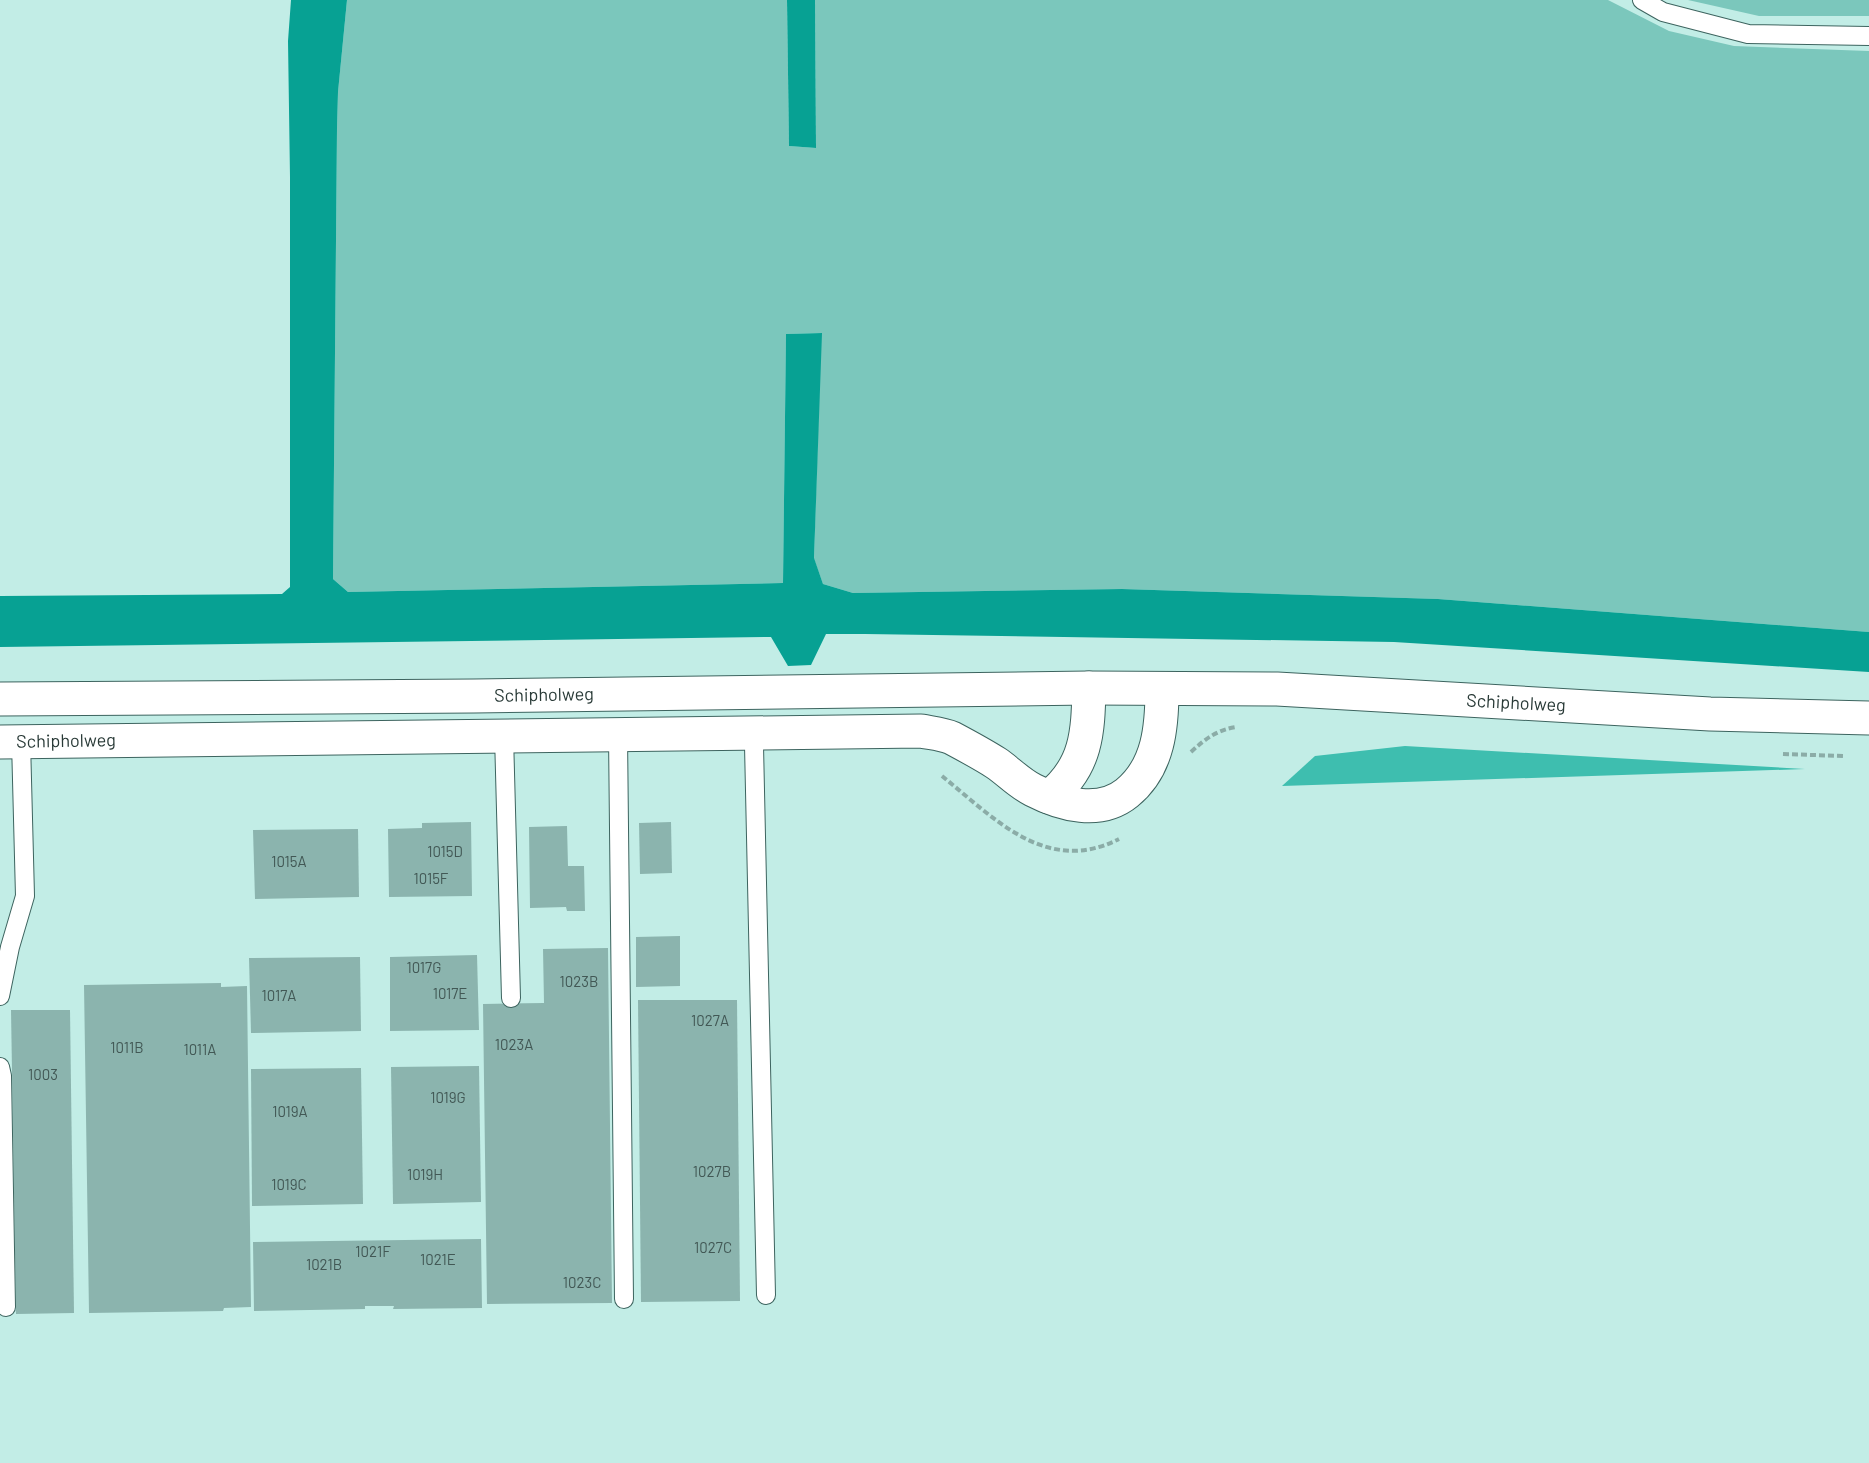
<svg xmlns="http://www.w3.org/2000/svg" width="1869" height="1463" viewBox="0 0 1869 1463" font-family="Barlow,sans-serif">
<rect width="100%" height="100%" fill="#c2ede6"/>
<g fill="#7bc7bc">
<path d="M347,0H787L789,146L816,148L815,0H1608L1669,31L1734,46L1869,51V632L1438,599L1122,589L853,593L823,584L814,559L821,333L786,334L783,583L348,592L333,579L337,128L338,92Z"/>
<path d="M1688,0H1869V16H1759Z"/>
</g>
<path fill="#3ebeaf" d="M1405,746L1805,769L1282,786L1315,756Z"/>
<g fill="#07a193">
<path d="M291,0H347L338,92L337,128L333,579L348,592L783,583L786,334L822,333L814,558L823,584L853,593L1122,589L1438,599L1869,632V672L1394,642L865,634H826L811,665L788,666L771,637L0,647V596L282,594L290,587V177L288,41Z"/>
<path d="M787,0H815L816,148L789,146Z"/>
</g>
<g fill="#8bb4ae">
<path d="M471,822L472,896L389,897L388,829L422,828V823Z"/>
<path d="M671,822L672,873L640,874L639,823Z"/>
<path d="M567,826L568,866H584L585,911H567L566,907L530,908L529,827Z"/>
<path d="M358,829L359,897L255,899L253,830Z"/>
<path d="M680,936V986L636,987V937Z"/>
<path d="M608,948L612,1303L487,1304L483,1004L544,1003L543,949Z"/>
<path d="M477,955L479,1030L390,1031V957Z"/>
<path d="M360,957L361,1031L251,1033L249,958Z"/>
<path d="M221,983V987L247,986L251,1307L224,1308L223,1311L89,1313L84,985Z"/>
<path d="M638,1000H737L740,1301L641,1302Z"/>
<path d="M11,1010H70L74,1313L16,1314Z"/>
<path d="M479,1066L481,1202L393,1204L391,1067Z"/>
<path d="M361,1068L363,1204L252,1206L251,1069Z"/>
<path d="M481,1239L482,1308L393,1309L394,1306H365V1309L254,1311L253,1242Z"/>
</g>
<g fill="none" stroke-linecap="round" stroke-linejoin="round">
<g stroke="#3d645f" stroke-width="20">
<g id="service">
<path d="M1642,0L1663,12L1748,34L1869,36"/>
<path d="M752,732L754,745L766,1295"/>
<path d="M618,734L624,1299"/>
<path d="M504,735L511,998"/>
<path d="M0,996L10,947L25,896L21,741"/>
<path d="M0,1067L2,1076L6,1307"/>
</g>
</g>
<g stroke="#3d645f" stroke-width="35">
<g id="minor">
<path d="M0,742L921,731C931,733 943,734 952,738C967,746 982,754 996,763C1008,771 1019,783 1033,790C1062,805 1100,815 1127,793C1159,767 1162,726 1162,689"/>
<path d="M1049,797C1087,767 1088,732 1089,688"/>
</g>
</g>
<g stroke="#3d645f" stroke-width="35">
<path id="secondary" d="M0,699L474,696L1089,688L1277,689L1710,714L1869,718"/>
</g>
<g stroke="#8baca7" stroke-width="4" stroke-dasharray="6 3" stroke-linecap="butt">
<path d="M1191,752C1205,739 1217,730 1236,727"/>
<path d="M1783,754L1844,756"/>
<path d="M942,776C994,818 1046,876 1119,839"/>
</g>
<use href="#service" stroke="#fff" stroke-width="18"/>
<use href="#minor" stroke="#fff" stroke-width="33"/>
<use href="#secondary" stroke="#fff" stroke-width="33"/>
</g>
<g text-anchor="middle" stroke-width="6" stroke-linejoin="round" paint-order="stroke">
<g font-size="15" fill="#425855">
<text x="445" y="857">1015D</text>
<text x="289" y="867">1015A</text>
<text x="431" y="884">1015F</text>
<text x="424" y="973">1017G</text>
<text x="579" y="987">1023B</text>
<text x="450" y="999">1017E</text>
<text x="279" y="1001">1017A</text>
<text x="710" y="1026">1027A</text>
<text x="514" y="1050">1023A</text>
<text x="127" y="1053">1011B</text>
<text x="200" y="1055">1011A</text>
<text x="43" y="1080">1003</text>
<text x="448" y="1103">1019G</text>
<text x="290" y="1117">1019A</text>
<text x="712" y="1177">1027B</text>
<text x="425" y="1180">1019H</text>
<text x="289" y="1190">1019C</text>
<text x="713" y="1253">1027C</text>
<text x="373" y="1257">1021F</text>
<text x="438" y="1265">1021E</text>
<text x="324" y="1270">1021B</text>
<text x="582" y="1288">1023C</text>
</g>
<g font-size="18" fill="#293a37" stroke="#fff">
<text transform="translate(544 695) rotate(-1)" y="6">Schipholweg</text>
<text transform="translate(1516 703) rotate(3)" y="6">Schipholweg</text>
<text transform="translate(66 741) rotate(-1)" y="6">Schipholweg</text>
</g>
</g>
</svg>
